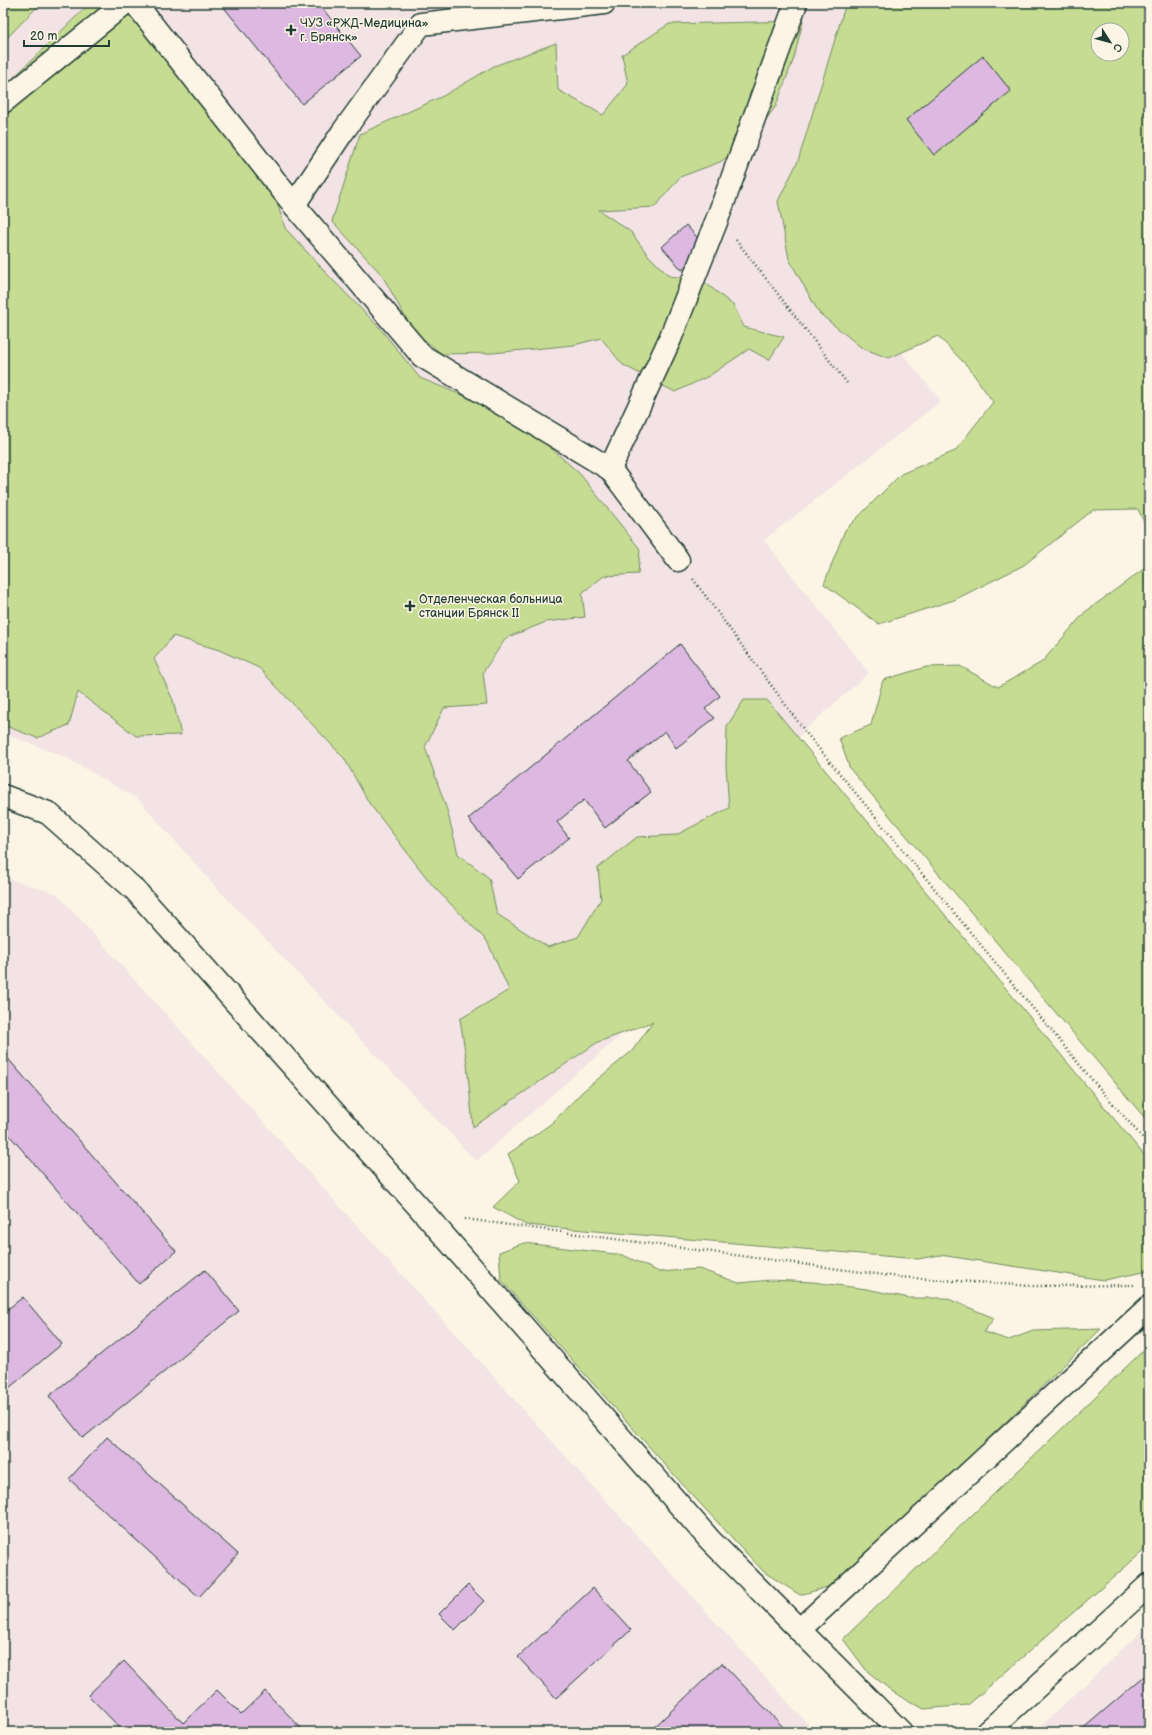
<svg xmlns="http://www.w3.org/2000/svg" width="1152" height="1735" viewBox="0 0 1152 1735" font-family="'Balsamiq Sans',sans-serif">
<rect width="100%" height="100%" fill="#fcf5e5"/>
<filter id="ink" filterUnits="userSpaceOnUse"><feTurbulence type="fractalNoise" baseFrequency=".025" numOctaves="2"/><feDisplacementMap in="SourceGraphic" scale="8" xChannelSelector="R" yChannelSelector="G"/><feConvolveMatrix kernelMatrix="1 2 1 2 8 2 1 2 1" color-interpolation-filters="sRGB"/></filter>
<g filter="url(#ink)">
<g fill="#f3e3e4">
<path d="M3,3H978L790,216L941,401L764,540L869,673L802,732L620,1036L476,1161L214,885L138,799L65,757L3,733Z"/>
<path d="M3,877L57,894L815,1732H3Z"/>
<path d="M1149,1624V1732H1035Z"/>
</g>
<g fill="#c6dc92" stroke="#728c63" fill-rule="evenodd">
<path d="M3,3H41L3,42Z"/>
<path d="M90,3H123L269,176L285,228L329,276L379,327L420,378L474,400L533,432L580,474L640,549L638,574L604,576L582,593L585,617L546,622L506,638L483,672L487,705L444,708L425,747L447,810L458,854L489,878L497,914L548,947L578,937L601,899L598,868L637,837L676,835L729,808L726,766L727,726L744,700H767L1149,1161V1271L1104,1280L940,1255L918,1259L526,1225L493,1207L520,1181L508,1154L552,1123L582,1092L632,1051L653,1022L598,1042L473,1127L467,1064L460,1019L509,990L487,941L433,886L369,803L344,758L259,668L219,650L173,636L154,659L173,700L181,735L136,736L78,692L69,725L37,738L3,725V88Z"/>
<path d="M846,3H1149V533L1138,509L1093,510L1024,565L954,600L879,624L824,584L845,530L901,474L955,451L993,402L969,368L938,336L889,358L862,348L819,313L789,259L778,201L798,161ZM1098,30H1122V54H1098Z"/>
<path d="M803,21L794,58L776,106L748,144L720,162L680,177L655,207L599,210L631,232L648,255L669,276L702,280L734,306L744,327L784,337L769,360L749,349L709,376L675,392L623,365L601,338L574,345L493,353L442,354L413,331L382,275L332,221L360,134L443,96L494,66L556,43L558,90L603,115L628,84L622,55L669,24Z"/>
<path d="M1149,565V1123L850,769L839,738L871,725L883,680L926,667L960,666L998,687L1042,662L1085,612Z"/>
<path d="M524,1243L623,1255L659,1272L699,1269L739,1283L771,1280L813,1282L867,1289L909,1298H946L994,1318L984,1332L1009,1340L1033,1331L1101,1329L841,1583L800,1595L764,1572L692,1495L501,1280L499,1252Z"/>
<path d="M1149,1345V1546L968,1705L924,1709L893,1692L867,1671L843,1639Z"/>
</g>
<g fill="#ddb8e1" stroke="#1f3d34">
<path d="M224,3H318L361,56L302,104L222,5Z"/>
<path d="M983,56L1011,91L934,155L906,120Z"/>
<path d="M686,225L705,246L682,270L662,247Z"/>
<path d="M680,644L720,696L705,709L715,718L676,748L665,731L628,761L651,792L605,828L584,800L557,822L569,838L518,879L468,819Z"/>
<path d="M3,1053L176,1251L139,1284L3,1128Z"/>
<path d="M205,1270L239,1311L83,1438L49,1396Z"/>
<path d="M23,1297L62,1344L3,1393V1313Z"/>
<path d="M107,1437L238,1554L199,1597L69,1479Z"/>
<path d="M468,1585L484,1601L455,1630L439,1614Z"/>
<path d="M593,1588L631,1630L556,1698L518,1657Z"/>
<path d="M124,1661L183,1723L217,1690L241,1714L265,1691L305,1732H124L88,1695Z"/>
<path d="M722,1663L788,1732H649Z"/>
<path d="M1149,1672V1732H1079Z"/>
</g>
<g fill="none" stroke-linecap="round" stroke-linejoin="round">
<g stroke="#1f3d34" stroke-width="25">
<g id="minor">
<path d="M135,3L294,205L422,356L610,469L678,560"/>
<path d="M3,102L125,3"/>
<path d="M294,205L342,133L421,24L604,3"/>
<path d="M610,469L670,339L718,217L796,3"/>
<path d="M3,796L48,813L135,890L425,1214L710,1540L901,1732"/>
<path d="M799,1630L1149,1307"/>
<path d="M987,1732L1149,1585"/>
</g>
</g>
<g stroke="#1f3d34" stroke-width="2.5" stroke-dasharray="1 3" stroke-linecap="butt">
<path d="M736,240L847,383"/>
<path d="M693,579L807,734L1088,1075L1149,1145"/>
<path d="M465,1219L899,1277L1033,1286L1134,1285"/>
</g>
<use href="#minor" stroke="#fcf5e5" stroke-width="22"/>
</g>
</g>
<g fill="#1f3d34" stroke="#fcf5e5" stroke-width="1.5">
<path d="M289 24h4v4h4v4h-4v4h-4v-4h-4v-4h4z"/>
<path d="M408 600h4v4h4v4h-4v4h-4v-4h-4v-4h4z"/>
</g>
<g text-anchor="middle" stroke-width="3" stroke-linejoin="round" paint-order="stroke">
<g font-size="12" fill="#1f3d34" stroke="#fcf5e5" text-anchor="start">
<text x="300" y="27">ЧУЗ «РЖД-Медицина»<tspan x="300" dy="14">г. Брянск»</tspan></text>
<text x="419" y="603">Отделенческая больница<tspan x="419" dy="14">станции Брянск II</tspan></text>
</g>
</g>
<rect width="1152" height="1735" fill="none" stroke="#fcf5e5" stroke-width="16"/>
<rect x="8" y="8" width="1136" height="1719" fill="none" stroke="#1f3d34" stroke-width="1.5" filter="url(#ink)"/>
<g transform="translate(1110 42) rotate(126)"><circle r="19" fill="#fcf5e5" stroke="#a4ab9e"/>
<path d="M0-3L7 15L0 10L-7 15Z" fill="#1f3d34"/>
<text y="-6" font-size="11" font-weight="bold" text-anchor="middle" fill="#1f3d34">С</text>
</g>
<path d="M24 40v6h85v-6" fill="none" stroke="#1f3d34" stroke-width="2"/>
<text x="30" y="40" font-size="12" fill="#1f3d34" stroke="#fcf5e5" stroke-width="3" paint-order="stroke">20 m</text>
</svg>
